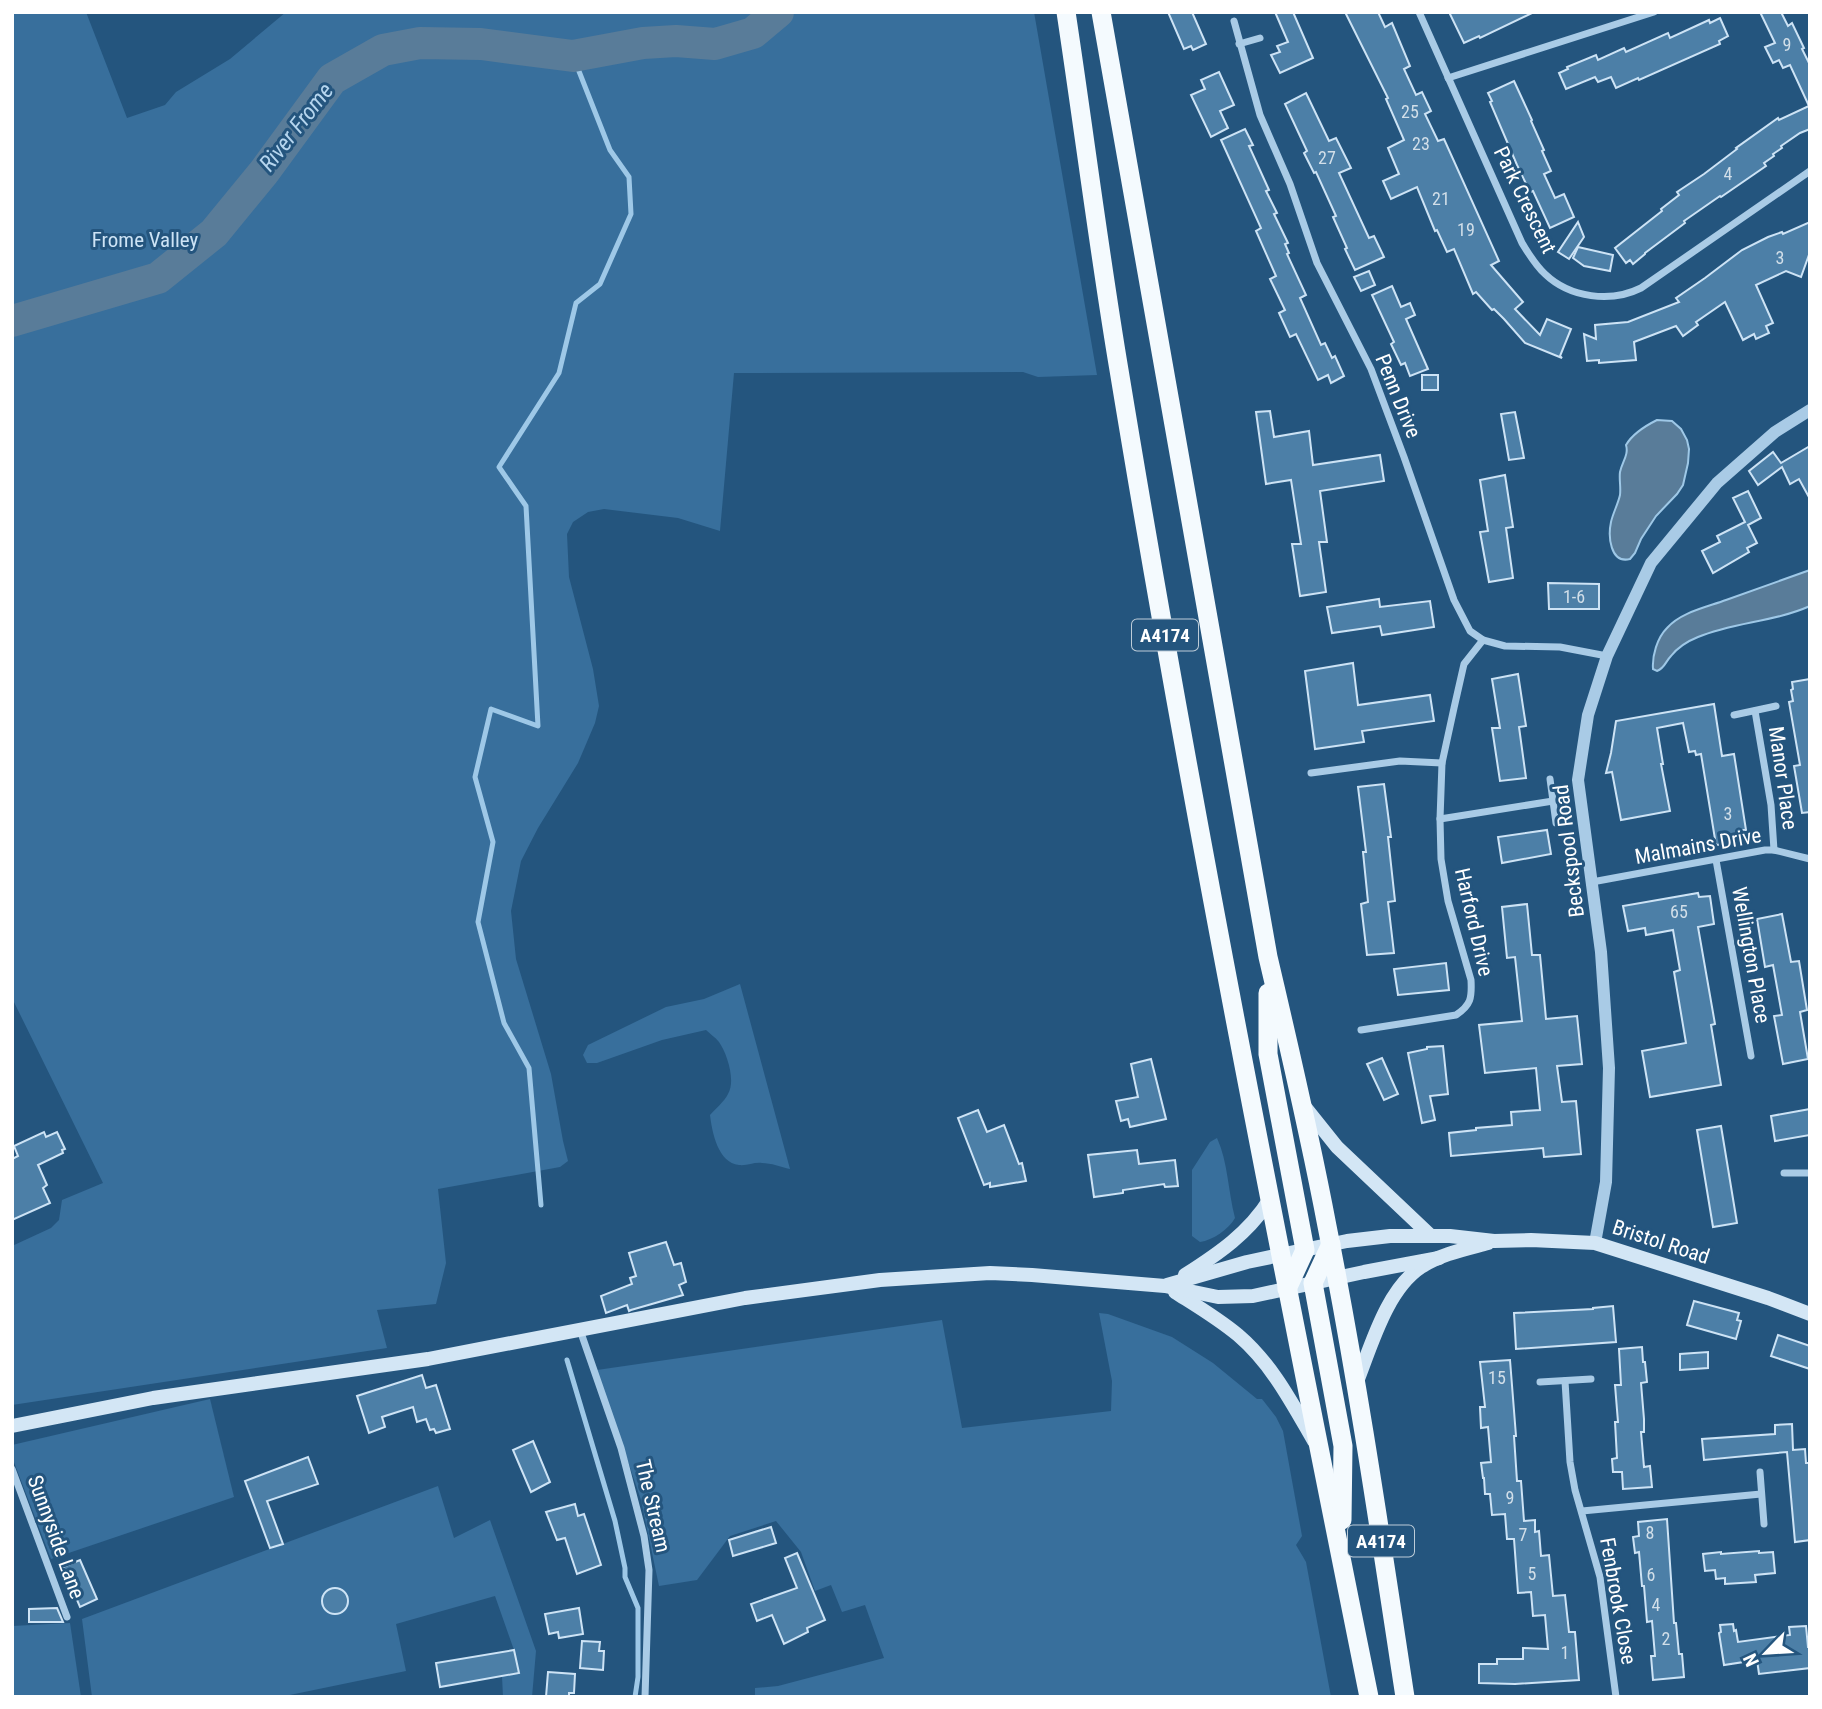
<svg xmlns="http://www.w3.org/2000/svg" width="1822" height="1709" viewBox="0 0 1822 1709" font-family="'Roboto Condensed',sans-serif">
<rect width="100%" height="100%" fill="#24557e"/>
<g fill="#386f9c">
<path d="M12,12H86L127,118L165,105L176,92L230,59L286,12H1034L1097,375L1038,377L1023,372L734,373L720,531L678,518L604,509L588,512L573,522L567,534L569,577L593,669L599,706L595,723L578,763L538,828L521,861L511,911L516,959L551,1074L563,1141L568,1161L560,1167L438,1189L446,1263L436,1304L377,1310L387,1348L12,1405V1246L51,1228L59,1220L62,1200L103,1183L12,998Z"/>
<path d="M740,984L790,1169C781,1167 771,1163 762,1163C754,1162 747,1166 739,1165C718,1163 712,1132 710,1115C716,1108 724,1102 728,1094C736,1081 727,1053 719,1042C715,1037 710,1034 706,1030L662,1040L597,1063H587L583,1055L588,1045L666,1007L704,999Z"/>
<path d="M1217,1138C1228,1162 1228,1191 1235,1218C1228,1230 1213,1240 1200,1242L1192,1236V1170L1210,1142Z"/>
<path d="M1099,1313L1108,1314L1172,1337L1213,1363L1257,1399H1262L1276,1417L1283,1431L1302,1536L1296,1545L1306,1562L1331,1697H755V1688L778,1686L884,1658L865,1605L842,1612L831,1585L815,1591L801,1552L776,1521L730,1536L697,1580L659,1586L641,1500L597,1370L942,1320L962,1428L1111,1411L1112,1381Z"/>
<path d="M210,1399L234,1497L51,1559L12,1457V1445Z"/>
<path d="M438,1486L454,1538L490,1520L536,1651L532,1697H503L502,1676L518,1673L514,1650L495,1596L396,1624L406,1671L280,1697H92L82,1619Z"/>
<path d="M70,1623L81,1697H12V1626Z"/>
</g>
<g fill="#597c99" stroke="#9ec8e7" stroke-width="2">
<path d="M1657,420L1672,421L1681,429L1687,440L1689,449L1688,463L1683,485L1677,494L1656,516L1641,539L1635,553L1630,559C1610,564 1608,536 1611,522C1613,513 1618,504 1620,495C1621,487 1619,479 1620,472C1622,462 1629,455 1626,445C1633,433 1645,426 1657,420Z"/>
<path d="M1810,570V606C1774,622 1734,622 1698,637C1688,641 1678,647 1671,656C1665,662 1665,668 1657,671L1653,669C1652,656 1657,638 1667,628C1681,612 1707,607 1726,600C1754,590 1782,580 1810,570Z"/>
</g>
<g fill="none" stroke-linecap="round" stroke-linejoin="round">
<g stroke="#9ec8e7" stroke-width="5">
<path d="M541,1205L529,1068L504,1023L478,922L493,842L475,777L491,709L538,726L526,506L499,467L559,373L576,303L600,284L631,214L629,177L610,150L573,56"/>
<path d="M567,1360L615,1521L625,1568V1577L638,1608V1677L635,1697"/>
</g>
<path stroke="#597c99" stroke-width="32" d="M12,321L158,278L214,233L264,172L332,79L383,50L420,43L481,44L573,56L643,43L676,41L715,44L753,33L778,12"/>
</g>
<g fill="#4c7fa7" stroke="#cde3f5" stroke-width="2">
<path d="M1168,12H1192L1206,44L1193,50L1191,46L1184,49Z"/>
<path d="M1275,12H1293L1313,58L1280,73L1271,55L1280,52L1277,46L1288,42Z"/>
<path d="M1345,12H1378L1385,27L1392,23L1410,66L1404,69L1416,95L1422,92L1431,111L1425,114L1438,141L1444,139L1499,261L1491,265L1523,302L1515,309L1540,335L1547,319L1571,329L1560,356L1562,358L1525,343L1504,319L1494,309L1492,310L1476,292L1473,294L1454,249L1447,252L1437,230L1435,231L1417,187L1391,199L1383,181L1399,174L1388,148L1404,140L1386,99L1388,98Z"/>
<path d="M1449,12H1534L1480,38L1479,36L1464,43Z"/>
<path d="M1760,12H1781L1788,26L1792,23L1804,48L1802,49L1810,65V129L1800,133L1781,146L1782,148L1773,154L1774,156L1764,163L1766,166L1721,197L1720,196L1684,221L1685,223L1645,253V254L1633,264L1630,260L1626,263L1615,248L1662,211L1661,209L1679,195L1677,192L1704,174L1737,149L1736,148L1778,118L1779,120L1809,106L1790,65L1783,68L1779,60L1773,63L1765,47L1775,43Z"/>
<path d="M1720,18L1728,36L1719,41L1720,44L1639,80L1638,78L1616,88L1611,77L1598,82L1595,77L1566,89L1559,73L1568,69L1567,67L1596,55L1598,60L1624,48L1626,52L1668,33L1670,38L1709,20L1710,23Z"/>
<path d="M1219,72L1234,105L1220,111L1228,128L1211,137L1191,95L1205,89L1201,80Z"/>
<path d="M1514,81L1532,120L1531,121L1544,150L1542,151L1551,171L1544,174L1555,198L1564,194L1574,217L1550,228L1533,191L1530,192L1517,165L1490,102L1492,101L1488,93Z"/>
<path d="M1306,93L1329,141L1336,138L1351,168L1339,173L1369,238L1374,236L1384,257L1355,270L1345,249L1347,248L1333,217L1336,216L1316,172L1314,173L1304,153L1307,151L1285,104Z"/>
<path d="M1245,129L1253,145L1249,146L1269,190L1266,191L1277,213L1274,214L1288,243L1285,244L1289,253L1287,254L1306,295L1300,298L1321,345L1325,343L1332,358L1335,356L1344,376L1331,383L1328,375L1318,380L1296,334L1290,337L1279,313L1285,310L1270,279L1276,276L1256,231L1261,228L1221,140Z"/>
<path d="M1578,222L1584,237L1569,259L1558,252Z"/>
<path d="M1810,222V252L1801,277L1786,271L1756,285L1773,323L1766,326L1769,333L1756,339L1754,334L1743,340L1725,302L1696,322L1698,325L1683,336L1676,326L1634,342L1636,360L1599,363V360L1587,361L1584,334L1596,339L1595,325L1628,322L1679,302L1676,298L1705,278L1742,250L1768,237L1782,232L1783,234Z"/>
<path d="M1578,247L1613,255L1610,271L1584,266L1573,258Z"/>
<path d="M1369,271L1375,285L1361,291L1354,277Z"/>
<path d="M1392,286L1401,307L1410,303L1415,315L1406,319L1428,369L1410,376L1405,363L1401,365L1391,344L1394,342L1372,295Z"/>
<rect x="1422" y="375" width="16" height="15"/>
<path d="M1270,411L1274,437L1309,431L1313,465L1380,455L1384,481L1320,491L1327,542H1319L1326,592L1300,596L1292,544H1301L1291,480L1266,484L1256,412Z"/>
<path d="M1515,412L1524,458L1509,460L1501,414Z"/>
<path d="M1810,446V499L1799,479L1790,484L1782,467L1758,485L1749,471L1773,452L1781,463Z"/>
<path d="M1505,475L1513,527L1506,528L1513,578L1489,582L1480,532L1488,531L1480,480Z"/>
<path d="M1748,491L1761,518L1748,525L1757,543L1747,548L1749,552L1713,573L1702,551L1720,542L1717,536L1745,522L1733,498Z"/>
<path d="M1548,583L1599,584V609H1549Z"/>
<path d="M1379,599L1380,607L1430,601L1434,627L1382,635L1380,626L1332,633L1327,607Z"/>
<path d="M1353,663L1358,705L1430,695L1434,721L1362,731L1364,742L1315,749L1305,671Z"/>
<path d="M1518,674L1526,726L1519,727L1526,778L1500,781L1492,728H1500L1492,679Z"/>
<path d="M1810,679V812L1802,813L1794,766L1800,765L1789,702L1793,701L1791,690L1793,689L1792,682Z"/>
<path d="M1714,704L1722,756L1734,754L1746,830H1742L1744,841L1716,845L1701,754L1696,755L1695,751L1689,752L1683,723L1657,728L1663,764H1661L1670,811L1621,820L1612,772L1606,773L1611,753L1616,721Z"/>
<path d="M1384,784L1391,837H1388L1395,901L1388,902L1394,953L1367,955L1361,904L1368,902L1363,852H1366L1358,787Z"/>
<path d="M1547,830L1551,854L1502,863L1498,837Z"/>
<path d="M1698,893L1699,897L1710,896L1714,924L1698,927L1715,1024L1711,1025L1721,1085L1650,1097L1642,1051L1686,1043L1674,972L1680,970L1673,930L1646,935L1645,928L1628,931L1623,906Z"/>
<path d="M1527,904L1532,955H1540L1546,1019L1577,1016L1582,1064L1557,1066L1562,1102L1576,1101L1581,1154L1544,1157L1543,1148L1451,1156L1449,1133L1476,1130V1128L1512,1125L1511,1112L1540,1110L1536,1068L1485,1073L1479,1025L1522,1021L1515,957L1507,958L1502,907Z"/>
<path d="M1782,914L1791,962L1799,961L1807,1010L1800,1012L1808,1059L1783,1064L1774,1016L1782,1015L1773,965L1765,967L1757,919Z"/>
<path d="M1446,963L1449,990L1398,995L1394,969Z"/>
<path d="M1443,1046L1448,1094L1430,1096L1435,1120L1422,1123L1408,1053L1427,1049V1047Z"/>
<path d="M1382,1058L1398,1094L1384,1100L1367,1064Z"/>
<path d="M1151,1059L1166,1119L1130,1127L1128,1119L1121,1121L1116,1101L1138,1097L1131,1064Z"/>
<path d="M1810,1109V1135L1775,1141L1771,1116Z"/>
<path d="M978,1110L987,1132L1004,1125L1019,1164L1022,1163L1026,1181L990,1187V1183L984,1185L958,1118Z"/>
<path d="M1721,1126L1737,1223L1713,1227L1697,1130Z"/>
<path d="M44,1132L46,1137L57,1132L65,1149L62,1150L63,1153L38,1165L47,1185L43,1188L50,1203L12,1220V1159L18,1156L14,1146Z"/>
<path d="M1137,1150L1139,1164L1175,1160L1178,1186L1165,1187L1164,1184L1123,1190V1193L1094,1197L1088,1155Z"/>
<path d="M666,1242L674,1265L681,1263L686,1282L679,1285L683,1295L631,1310L629,1311L627,1305L606,1313L601,1296L632,1284L630,1278L636,1276L629,1253Z"/>
<path d="M1694,1301L1739,1313L1737,1320L1741,1321L1736,1339L1687,1325Z"/>
<path d="M1613,1306L1616,1342L1516,1349L1514,1313L1593,1309V1308Z"/>
<path d="M1778,1335L1810,1346V1369L1771,1356Z"/>
<path d="M1642,1347L1643,1362H1645L1647,1382L1641,1383L1644,1419V1432H1641L1644,1467L1650,1466L1652,1487L1623,1489L1622,1472H1613L1612,1459L1617,1458L1615,1422H1618L1615,1385H1621L1619,1349Z"/>
<path d="M1708,1352V1368L1680,1370V1354Z"/>
<path d="M1510,1360L1516,1436H1514L1517,1481H1521L1524,1521L1535,1520V1532L1539,1531L1541,1556L1549,1555L1553,1596L1565,1595L1569,1632H1575L1579,1680L1515,1684L1479,1683V1664H1497V1659H1523V1648L1548,1649L1545,1615L1533,1616L1531,1592L1518,1593L1514,1539H1507L1505,1514L1492,1515L1490,1494H1485L1484,1478H1483L1481,1463L1491,1462L1488,1427L1481,1428L1480,1407H1485L1480,1362Z"/>
<path d="M422,1375L426,1388L436,1385L450,1429L436,1433L434,1429L430,1430L426,1419L417,1422L413,1407L382,1417L385,1427L369,1433L357,1396Z"/>
<path d="M1792,1424L1793,1450L1805,1449L1806,1463H1810V1540L1795,1542L1787,1452L1704,1460L1702,1439L1775,1434V1425Z"/>
<path d="M533,1441L550,1482L531,1492L513,1450Z"/>
<path d="M308,1457L318,1484L267,1501L283,1544L270,1548L245,1481Z"/>
<path d="M575,1504L578,1516L584,1514L601,1565L577,1574L565,1538L557,1540L546,1512Z"/>
<path d="M1667,1519L1674,1623H1676L1679,1654H1682L1684,1677L1653,1680L1651,1656H1655L1652,1621L1647,1622L1644,1586H1642L1639,1552L1635,1553L1633,1537L1639,1536L1638,1522Z"/>
<path d="M771,1527L776,1543L733,1556L729,1540Z"/>
<path d="M1759,1551V1553L1773,1552L1775,1573L1755,1575L1756,1582L1725,1584V1578L1716,1579L1715,1570L1705,1571L1703,1554L1721,1552V1554Z"/>
<path d="M797,1553L825,1620L807,1628L808,1632L784,1644L772,1615L757,1621L751,1604L797,1588L785,1558Z"/>
<path d="M80,1560L97,1599L80,1607L63,1567Z"/>
<circle cx="335" cy="1601" r="13"/>
<path d="M57,1608L63,1622H29V1609Z"/>
<path d="M579,1608L583,1634L559,1638L558,1632L549,1634L545,1614Z"/>
<path d="M1733,1624L1734,1631L1736,1630L1738,1642L1790,1635L1789,1627L1806,1626L1808,1647H1810V1668L1759,1674L1757,1660L1724,1665L1719,1633L1721,1632L1720,1625Z"/>
<path d="M582,1641L600,1642L599,1651H604L603,1670L580,1668Z"/>
<path d="M514,1650L519,1673L440,1687L436,1663Z"/>
<path d="M548,1672L575,1674L574,1693H569V1697H546Z"/>
</g>
<g fill="none" stroke-linecap="round" stroke-linejoin="round">
<g stroke="#a9cbe6" stroke-width="7">
<path d="M1419,12L1522,243C1529,254 1535,265 1545,274C1570,298 1611,303 1641,288L1810,171"/>
<path d="M1234,21L1260,115L1290,184L1317,263L1371,369L1404,457L1454,600L1470,631L1483,640L1505,646L1560,647L1607,656"/>
<path d="M1239,44L1260,38"/>
<path d="M1448,78L1654,12"/>
<path d="M1755,711L1771,805L1774,850"/>
<path d="M1734,715L1776,706"/>
<path d="M1311,773L1400,761L1442,763"/>
<path d="M1550,779L1556,823"/>
<path d="M1440,819L1553,801"/>
<path d="M1716,860L1751,1056"/>
<path d="M1592,882L1765,850H1774L1810,859"/>
<path d="M1361,1030L1456,1015C1471,1005 1472,998 1471,980L1448,901L1441,859L1440,819L1442,763L1454,708L1464,664L1483,640"/>
<path d="M1784,1173H1810"/>
<path d="M580,1330L621,1448L644,1536L649,1570L645,1697"/>
<path d="M1565,1381L1570,1462L1575,1490L1600,1577L1616,1697"/>
<path d="M1540,1382L1591,1379"/>
<path d="M12,1469L67,1617"/>
<path d="M1760,1472L1764,1524"/>
<path d="M1582,1511L1761,1494"/>
</g>
<path stroke="#a9cbe6" stroke-width="12" d="M1595,1243L1606,1182L1609,1068L1601,952L1578,780L1588,715L1607,656L1651,563L1717,483L1775,432L1810,410"/>
<g stroke="#d3e6f5" stroke-width="14">
<path d="M1305,1107L1337,1147L1431,1236"/>
<path d="M1185,1275C1218,1254 1249,1233 1270,1199"/>
<path d="M1167,1285L1247,1262L1347,1241L1390,1236H1450L1494,1241L1531,1240L1595,1243L1768,1298L1810,1314"/>
<path d="M1175,1292C1197,1306 1219,1319 1238,1335C1272,1364 1292,1403 1314,1441"/>
<path d="M1356,1384C1371,1347 1386,1290 1421,1267C1441,1254 1466,1249 1488,1243"/>
<path d="M12,1426L153,1398L428,1359L745,1298L880,1280L990,1273L1032,1275L1165,1286L1218,1297L1253,1296L1364,1272L1439,1258"/>
</g>
<g stroke="#f4fafe" stroke-width="19">
<path d="M1066,12C1084,131 1099,251 1119,370C1192,814 1280,1255 1369,1697"/>
<path d="M1101,12L1268,957C1289,1046 1310,1136 1327,1226C1358,1382 1381,1540 1405,1697"/>
<path d="M1268,993V1054L1305,1250L1287,1289"/>
<path d="M1331,1244L1313,1283L1343,1446L1342,1520"/>
</g>
</g>
<g text-anchor="middle" stroke-width="6" stroke-linejoin="round" paint-order="stroke">
<g font-size="18" fill="#d2dfe9">
<text x="1787" y="51">9</text>
<text x="1410" y="118">25</text>
<text x="1421" y="150">23</text>
<text x="1327" y="164">27</text>
<text x="1728" y="180">4</text>
<text x="1441" y="205">21</text>
<text x="1466" y="236">19</text>
<text x="1780" y="264">3</text>
<text x="1574" y="603">1-6</text>
<text x="1728" y="820">3</text>
<text x="1679" y="918">65</text>
<text x="1497" y="1384">15</text>
<text x="1510" y="1504">9</text>
<text x="1650" y="1539">8</text>
<text x="1523" y="1541">7</text>
<text x="1532" y="1580">5</text>
<text x="1651" y="1581">6</text>
<text x="1656" y="1611">4</text>
<text x="1666" y="1645">2</text>
<text x="1565" y="1659">1</text>
</g>
<g fill="#24557e" stroke="#bdccd8" stroke-width="2">
<rect x="1132" y="619.5" width="66" height="31" rx="5"/>
<rect x="1348" y="1525.5" width="66" height="31" rx="5"/>
</g>
<g font-size="19" font-weight="bold" fill="#fff">
<text x="1165" y="642">A4174</text>
<text x="1381" y="1548">A4174</text>
</g>
<g font-size="21" fill="#fff" stroke="#24557e">
<text transform="translate(1525 200) rotate(64)" y="7">Park Crescent</text>
<text transform="translate(1398 396) rotate(68)" y="7">Penn Drive</text>
<text transform="translate(1783 778) rotate(82)" y="7">Manor Place</text>
<text transform="translate(1698 846) rotate(-10)" y="7">Malmains Drive</text>
<text transform="translate(1569 851) rotate(-97)" y="7">Beckspool Road</text>
<text transform="translate(1474 922) rotate(77)" y="7">Harford Drive</text>
<text transform="translate(1751 955) rotate(80)" y="7">Wellington Place</text>
<text transform="translate(1661 1242) rotate(18)" y="7">Bristol Road</text>
<text transform="translate(653 1506) rotate(77)" y="7">The Stream</text>
<text transform="translate(56 1537) rotate(70)" y="7">Sunnyside Lane</text>
<text transform="translate(1618 1601) rotate(80)" y="7">Fenbrook Close</text>
</g>
<g font-size="21" fill="#cde3f5" stroke="#24557e">
<text x="145" y="247">Frome Valley</text>
</g>
<g font-size="23" font-style="italic" fill="#b5d5ee" stroke="#24557e">
<text transform="translate(296 127) rotate(-52)" y="8">River Frome</text>
</g>
</g>
<rect width="1822" height="1709" fill="none" stroke="#ffffff" stroke-width="28"/>
<g transform="translate(1766 1653) rotate(245)" stroke="#24557e" stroke-width="5" paint-order="stroke">
<path d="M0-5L12 26L0 18L-12 26Z" fill="#ffffff"/>
<text y="-10" font-size="19" font-weight="bold" text-anchor="middle" fill="#ffffff">N</text>
</g>
</svg>
